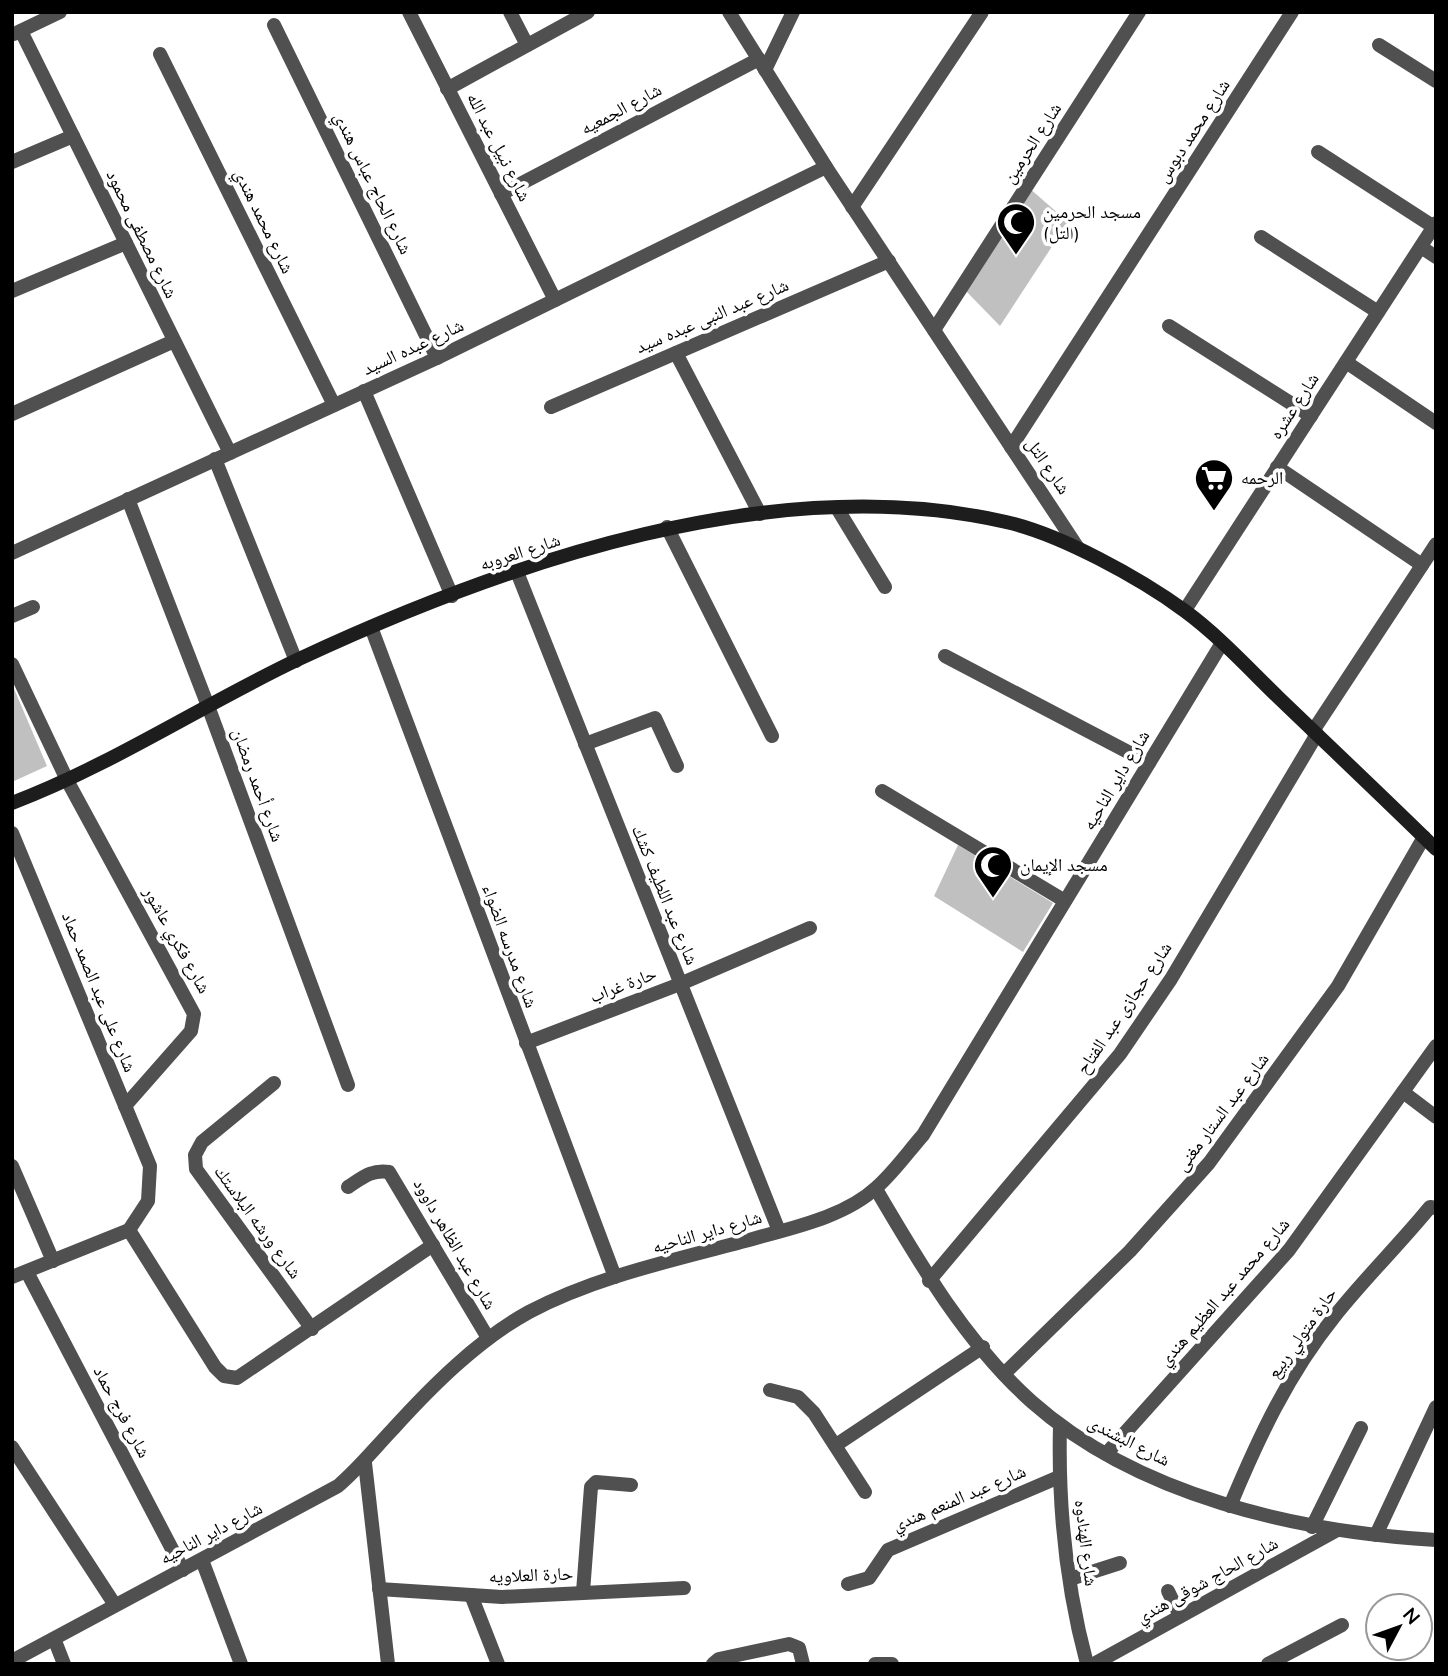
<svg xmlns="http://www.w3.org/2000/svg" width="1448" height="1676" viewBox="0 0 1448 1676" font-family="Mulish,'Noto Naskh Arabic',sans-serif">
<rect width="100%" height="100%" fill="#fff"/>
<g fill="#c0c0c0">
<path d="M1028,187L1068,222L1000,326L964,289Z"/>
<path d="M12,684L47,766L12,782Z"/>
<path d="M958,845L1053,903L1023,952L934,896Z"/>
</g>
<g fill="none" stroke-linecap="round" stroke-linejoin="round">
<g stroke="#505050" stroke-width="14">
<path d="M409,12L555,300"/>
<path d="M510,12L527,45"/>
<path d="M729,12L826,167L1078,548"/>
<path d="M274,25L437,358"/>
<path d="M21,31L230,453"/>
<path d="M14,34L60,12"/>
<path d="M1379,45L1436,81"/>
<path d="M160,54L334,405"/>
<path d="M765,70L793,12"/>
<path d="M447,89L588,12"/>
<path d="M1318,152L1434,227"/>
<path d="M12,162L73,136"/>
<path d="M501,194L759,59"/>
<path d="M852,207L982,12"/>
<path d="M1261,237L1378,312"/>
<path d="M1421,247L1436,257"/>
<path d="M12,291L126,243"/>
<path d="M1169,326L1311,416"/>
<path d="M934,330L1139,12"/>
<path d="M676,353L760,514"/>
<path d="M1346,362L1436,423"/>
<path d="M364,391L452,596"/>
<path d="M551,407L889,261"/>
<path d="M12,414L174,341"/>
<path d="M1011,447L1292,12"/>
<path d="M215,459L296,661"/>
<path d="M1277,467L1422,565"/>
<path d="M128,499L208,706L348,1085"/>
<path d="M837,508L885,587"/>
<path d="M667,527L772,736"/>
<path d="M12,553L437,358L826,167"/>
<path d="M517,572L779,1231"/>
<path d="M1185,610L1436,223"/>
<path d="M12,616L33,607"/>
<path d="M371,627L615,1277"/>
<path d="M945,656L1149,763"/>
<path d="M12,664L68,782L194,1014L191,1031L125,1106"/>
<path d="M1313,731L1436,544"/>
<path d="M585,744L655,718L677,766"/>
<path d="M882,791L1065,901"/>
<path d="M12,833L150,1166L148,1201L129,1230L12,1277"/>
<path d="M526,1043L680,984L810,928"/>
<path d="M274,1083L202,1142L195,1155L196,1169L312,1329"/>
<path d="M1403,1092L1436,1117"/>
<path d="M12,1166L53,1261"/>
<path d="M348,1187C362,1178 372,1169 389,1172L488,1338"/>
<path d="M876,1189C920,1264 966,1343 1032,1402C1138,1496 1298,1532 1436,1540"/>
<path d="M129,1230L215,1367L224,1376L237,1378L433,1245"/>
<path d="M27,1272L183,1570"/>
<path d="M929,1281L1120,1054L1171,979L1317,734"/>
<path d="M1004,1374L1130,1251L1209,1163L1338,986L1424,837"/>
<path d="M770,1390L798,1397L814,1413L865,1492"/>
<path d="M1060,1425C1058,1505 1066,1586 1087,1664"/>
<path d="M836,1445L983,1347"/>
<path d="M12,1447L115,1605"/>
<path d="M1106,1454L1289,1250L1436,1046"/>
<path d="M365,1463L388,1664"/>
<path d="M1230,1506C1258,1439 1288,1374 1334,1317C1364,1279 1399,1245 1430,1207L1436,1208"/>
<path d="M1312,1527L1361,1428"/>
<path d="M1376,1535L1436,1407"/>
<path d="M202,1560L241,1664"/>
<path d="M1070,1579L1120,1563"/>
<path d="M848,1584L869,1578L888,1550L1059,1477"/>
<path d="M379,1589L502,1597L684,1588"/>
<path d="M1168,1591L1180,1616"/>
<path d="M583,1592L591,1487L596,1482L631,1485"/>
<path d="M471,1595L498,1664"/>
<path d="M55,1641L64,1664"/>
<path d="M12,1661L338,1486C359,1468 374,1449 393,1429C432,1386 478,1340 529,1312C599,1275 680,1259 756,1238C796,1227 846,1216 877,1187C894,1172 908,1152 923,1135L1222,643"/>
<path d="M713,1664L719,1659L789,1644L799,1648L803,1664"/>
<path d="M875,1664H892"/>
<path d="M1094,1664L1337,1530"/>
<path d="M1268,1664L1342,1625"/>
</g>
<path stroke="#1d1d1d" stroke-width="14" d="M12,803C112,765 202,705 299,659C507,562 775,469 1006,522C1060,534 1140,578 1185,611C1219,636 1249,669 1279,698C1331,748 1384,798 1436,849"/>
</g>
<defs>
<g id="mosque-pin" transform="scale(2.0125)"><path d="M0 17L-7.5 6A9.5 9.5 0 1 1 7.5 6Z" fill="#000" stroke="#fff"/><path d="M3.5-4.9A6 6 0 1 0 3.5 4.9A5 5 0 1 1 3.5-4.9Z" fill="#fff"/></g>
<g id="supermarket-pin" transform="scale(2.0125)"><path d="M0 17L-7.5 6A9.5 9.5 0 1 1 7.5 6Z" fill="#000" stroke="#fff"/><path d="M-6-5.5h2.5l.6 2H6L4.5 2H-2.5L-4.4-4H-6ZM-1.5 3.2a1.3 1.3 0 1 0 .1 0ZM3 3.2a1.3 1.3 0 1 0 .1 0Z" fill="#fff"/></g>
</defs>
<g fill-rule="evenodd">
<use href="#mosque-pin" x="1016" y="222"/>
<use href="#supermarket-pin" x="1214" y="478"/>
<use href="#mosque-pin" x="993" y="865"/>
</g>
<g text-anchor="middle" stroke-width="7" stroke-linejoin="round" paint-order="stroke">
<g font-size="18" fill="#000" stroke="#fff">
<text transform="translate(621 109) rotate(-28)" y="6">شارع الجمعيه</text>
<text transform="translate(1193 131) rotate(-57)" y="6">شارع محمد دبوس</text>
<text transform="translate(1032 143) rotate(-57)" y="6">شارع الحرمين</text>
<text transform="translate(499 147) rotate(63)" y="6">شارع نبيل عبد الله</text>
<text transform="translate(373 183) rotate(64)" y="6">شارع الحاج عباس هندي</text>
<text transform="translate(264 221) rotate(64)" y="6">شارع محمد هندي</text>
<text transform="translate(142 234) rotate(64)" y="6">شارع مصطفى محمود</text>
<text transform="translate(712 316) rotate(-23)" y="6">شارع عبد النبى عبده سيد</text>
<text transform="translate(413 347) rotate(-25)" y="6">شارع عبده السيد</text>
<text transform="translate(1294 406) rotate(-57)" y="6">شارع عشره</text>
<text transform="translate(1048 466) rotate(56)" y="6">شارع التل</text>
<text transform="translate(520 552) rotate(-18)" y="6">شارع العروبه</text>
<text transform="translate(1116 780) rotate(-59)" y="6">شارع داير الناحيه</text>
<text transform="translate(258 785) rotate(70)" y="6">شارع أحمد رمضان</text>
<text transform="translate(665 895) rotate(68)" y="6">شارع عبد اللطيف كشك</text>
<text transform="translate(177 940) rotate(61)" y="6">شارع فكري عاشور</text>
<text transform="translate(510 946) rotate(70)" y="6">شارع مدرسه الضواء</text>
<text transform="translate(623 985) rotate(-21)" y="6">حارة غراب</text>
<text transform="translate(99 992) rotate(68)" y="6">شارع على عبد الصمد حماد</text>
<text transform="translate(1124 1008) rotate(-56)" y="6">شارع حجازى عبد الفتاح</text>
<text transform="translate(1222 1112) rotate(-53)" y="6">شارع عبد الستار مغنى</text>
<text transform="translate(258 1222) rotate(54)" y="6">شارع ورشه البلاستك</text>
<text transform="translate(707 1232) rotate(-16)" y="6">شارع داير الناحيه</text>
<text transform="translate(455 1244) rotate(60)" y="6">شارع عبد الظاهر داوود</text>
<text transform="translate(1224 1292) rotate(-49)" y="6">شارع محمد عبد العظيم هندي</text>
<text transform="translate(1302 1333) rotate(-55)" y="6">حارة متولي ربيع</text>
<text transform="translate(122 1412) rotate(62)" y="6">شارع فرج حماد</text>
<text transform="translate(1129 1441) rotate(27)" y="6">شارع البشندى</text>
<text transform="translate(959 1498) rotate(-23)" y="6">شارع عبد المنعم هندي</text>
<text transform="translate(211 1533) rotate(-28)" y="6">شارع داير الناحيه</text>
<text transform="translate(1086 1543) rotate(83)" y="6">شارع الهنادوه</text>
<text transform="translate(531 1575) rotate(-2)" y="6">حارة العلاويه</text>
<text transform="translate(1207 1580) rotate(-29)" y="6">شارع الحاج شوقى هندي</text>
</g>
<g font-size="18" fill="#000" stroke="#fff" text-anchor="start">
<text x="1043" y="218">مسجد الحرمين<tspan x="1043" dy="21">(التل)</tspan></text>
<text x="1241" y="484">الرحمه</text>
<text x="1020" y="871">مسجد الإيمان</text>
</g>
</g>
<rect width="1448" height="1676" fill="none" stroke="#000000" stroke-width="28"/>
<g transform="translate(1399 1627) rotate(49)"><circle r="33" fill="#ffffff" stroke="#999999" stroke-width="2"/>
<path d="M0-5L12 26L0 18L-12 26Z" fill="#000000"/>
<text y="-10" font-size="19" font-weight="bold" text-anchor="middle" fill="#000000">N</text>
</g>
</svg>
